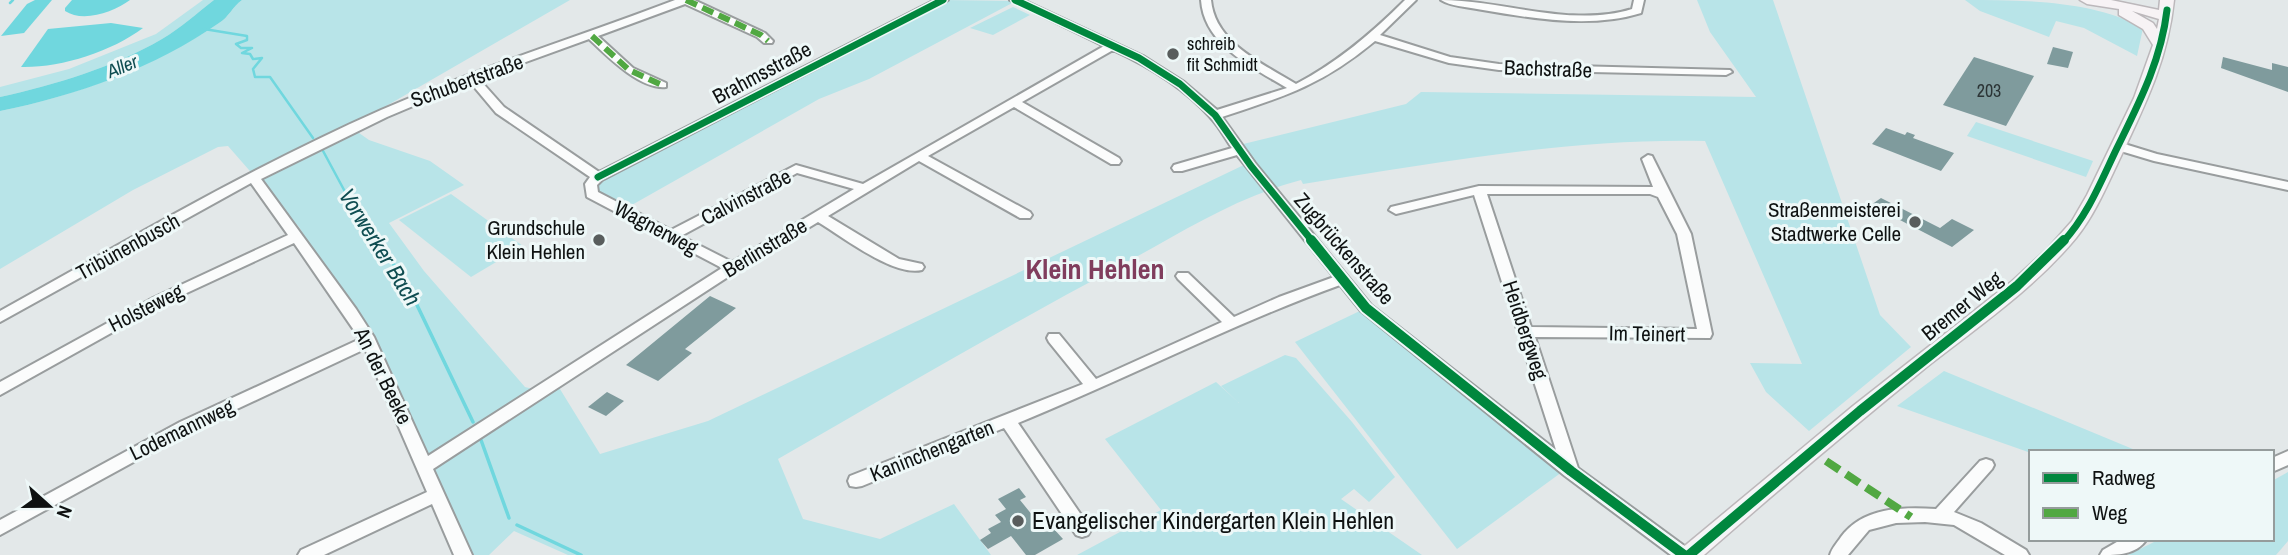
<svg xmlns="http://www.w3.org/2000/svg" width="2288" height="555" viewBox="0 0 2288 555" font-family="'Archivo Narrow',sans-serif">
<rect width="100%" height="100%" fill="#e3e8e9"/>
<g fill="#b8e4e8">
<path d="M203,0H214C197,13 181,28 162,39C114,67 55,85 0,97V87L69,69L156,34Z"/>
<path d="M242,0H570L381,109L383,114L352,128L369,140L430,161L464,185L389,223L424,271L525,387L541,391L555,381L600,454L708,421L1248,163L1235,146L1406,104L1421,92L1756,97L1710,32L1697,0H1773L1880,315L1911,347L1809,431L1766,392L1750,363L1802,364L1705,141C1571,138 1436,163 1303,184L1301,180C1235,197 1177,235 1118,267C1003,328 891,394 778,459L803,519L880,539L954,504L991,555H568L514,531L489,555H463L343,302L299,227L228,146L218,147L133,190L0,269V111C76,96 155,66 219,23C228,18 233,6 242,0Z"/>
<path d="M943,0L1016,1L869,79L819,99L623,210L592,194L598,177Z"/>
<path d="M1965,0C2022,0 2093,0 2143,28L2137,56L2084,28L2056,21L2049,37L1980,11Z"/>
<path d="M1013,7L1030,15L993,35L970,28Z"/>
<path d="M1976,122L2093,161L2086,177L1967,136Z"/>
<path d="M451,194L523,246L471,277L399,220Z"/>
<path d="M1366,308L1562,472L1457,549L1295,342Z"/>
<path d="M1285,355L1296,358L1352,422L1395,477L1369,502L1354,489L1341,499L1422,555H1077L1161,510L1105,439L1216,382L1239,403L1221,386Z"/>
<path d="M1944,371L2140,452L2031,453L1897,406Z"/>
<path d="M2288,472V541L2276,555H2128L2160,539H2272V481Z"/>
</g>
<g fill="#70d7de">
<path d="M35,0H52L24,33L1,36L27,4Z"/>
<path d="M72,0H130C114,12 83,23 65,11V8Z"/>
<path d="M214,0H242C233,6 228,18 219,23C156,67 76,96 0,111V97C55,85 114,67 162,39C181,28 197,13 214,0Z"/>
<path d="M111,23L143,28C111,52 60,68 21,67L48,29Z"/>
</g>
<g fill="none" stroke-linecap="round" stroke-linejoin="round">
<g stroke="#70d7de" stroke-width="2.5">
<path d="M10,3L13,0"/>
<path d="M204,29L247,36V40L236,44L241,48H252L242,53L250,54L253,59L262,58L253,69L255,77H270L313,138"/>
<path d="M322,149L357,214L378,242"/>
</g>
<g stroke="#70d7de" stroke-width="3.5">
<path d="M376,240L405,280L473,422"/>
<path d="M481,440L509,518"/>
<path d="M517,525L581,555"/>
</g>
</g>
<g fill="#7f9b9d">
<path d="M2053,47L2073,52L2068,68L2047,64Z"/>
<path d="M1974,57L2034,76L2006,126L1943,105Z"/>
<path d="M2223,57L2272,70V63L2288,67V92L2221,68Z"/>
<path d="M1886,128L1905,135L1907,132L1915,135L1913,138L1954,153L1941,171L1872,144Z"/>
<path d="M1881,198L1940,228L1952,219L1974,230L1952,247L1871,205Z"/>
<path d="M710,296L736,308L685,349L692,353L658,381L626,365Z"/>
<path d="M607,392L624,401L606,416L588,407Z"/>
<path d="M1019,488L1026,497L1020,500L1046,532L1053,528L1063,539L1035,555H1026L1011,536L988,549L980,540L991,533L988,529L1001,522L995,515L1006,509L998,499Z"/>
</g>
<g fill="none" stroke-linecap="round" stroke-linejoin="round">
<g stroke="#999d9e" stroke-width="4">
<g id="minor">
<path d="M675,0H694L765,33L773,41L772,43H764L757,37L685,4L598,36L633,68L666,83V87C640,90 607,56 589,39L479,79L504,107L599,172L935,0H948L602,180L597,185L598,192L671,230L796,165L863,184L1104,46L1010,0H1023L1143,56L1184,82L1217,110L1287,88C1252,67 1204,45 1201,0H1211C1215,43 1262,63 1296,84C1338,62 1372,33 1405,0H1416L1380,35L1450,57L1499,64L1730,70L1732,72L1726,75L1499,70L1449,63L1375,41C1322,85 1286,96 1222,117L1255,163L1371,305L1556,450L1474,195L1396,214L1389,210L1391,207L1479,186L1653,187L1642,159L1648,155L1652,156L1691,234L1712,334L1710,338L1535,337L1578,468L1690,550L1693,555H1671L1565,476L1361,311L1340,285C1230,325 1126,379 1018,423L1088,525L1091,530L1088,535L1082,537L1076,535L1004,428L862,486L856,487L850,486L848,481L850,476L1083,384L1049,342L1047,338L1049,334H1059L1096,379L1222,322L1178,279L1176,276L1178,273H1188L1234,317L1279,297L1334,277L1237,155L1182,171H1174L1172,168L1174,165L1232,148C1225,138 1219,126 1210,117C1184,88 1148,66 1113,50L1022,102L1119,158L1121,161L1119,164H1111L1014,107L928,156L1030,212L1032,215L1030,218H1020L919,161L828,216L899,259L922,264L924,267L922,270C894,277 843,237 818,222L737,271L433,469L472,555H454L432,504L324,555H298L301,550L427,492L365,349L192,430L0,535V520L180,422L360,339L294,243L163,304L0,395V382L153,298L288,235L251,183L0,322V311C126,241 250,168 381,110C478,68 578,37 675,0ZM470,82L496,113L590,177L585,184L587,197L722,268L428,456L374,337L356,309L261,179L387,117ZM797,173L854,189L732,262L681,236ZM1487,194H1650L1658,197L1677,234L1697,329L1531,327Z"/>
<path d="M1441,0C1502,0 1572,28 1632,9L1634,0H1644L1641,13C1590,29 1529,18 1477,9C1466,7 1450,6 1441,0Z"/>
<path d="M2118,142L2157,154L2288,182V190L2154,161L2114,149L2112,146Z"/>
<path d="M2288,451V465L2272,472V458Z"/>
<path d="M1986,459L1992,461L1994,465L1992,469L1954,512L1981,523L2026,550L2029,555H2005L1954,525L1925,522L1896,523L1869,530L1848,555H1830C1832,548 1837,543 1841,537C1863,507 1902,507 1936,509L1980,461Z"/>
<path d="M2122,539H2147C2136,555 2118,555 2100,555L2103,550Z"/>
</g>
</g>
<g stroke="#bcb8bb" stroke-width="3">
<path id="major" d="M2080,0H2111L2159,10L2160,0H2174C2168,58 2147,101 2122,154C2108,183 2096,213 2076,238C2033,290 1976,328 1923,370C1849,430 1776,492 1704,555H1678L1681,549L1853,406L2011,282L2048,248L2072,221L2087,195L2134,98L2153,45L2143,29L2119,15V9L2087,4ZM2132,11L2159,19L2157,29L2153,23Z"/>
</g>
<use href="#minor" fill="#fbfcfc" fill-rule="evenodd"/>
<use href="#major" fill="#f7f3f5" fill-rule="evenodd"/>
<g stroke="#51a842" stroke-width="6" stroke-dasharray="12 6" stroke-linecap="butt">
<path d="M686,0L761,35L768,41"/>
<path d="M592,36L629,70L662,85"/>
</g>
<path stroke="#51a842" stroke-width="8" stroke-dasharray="16 8" stroke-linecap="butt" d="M1826,461L1911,517"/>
<g stroke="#eef8f8" stroke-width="10">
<g id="cycleway-far1">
<path d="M1015,0L1139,58L1180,84L1215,115L1251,166L1313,242"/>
<path d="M598,177L943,0"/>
<path d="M2063,242C2088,215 2101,181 2117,148C2139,103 2161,61 2167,10"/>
</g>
</g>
<g stroke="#eef8f8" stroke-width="14">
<g id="cycleway">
<path d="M1311,240L1366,308L1571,471L1684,555"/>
<path d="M1689,555L1860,411L2017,286L2064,240"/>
</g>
</g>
<use href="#cycleway-far1" stroke="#00873e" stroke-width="7"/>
<use href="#cycleway" stroke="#00873e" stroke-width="10"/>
</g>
<g fill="#595d5d" stroke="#eef8f8" stroke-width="2.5">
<circle cx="1173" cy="54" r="7"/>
<circle cx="1915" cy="222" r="7"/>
<circle cx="599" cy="240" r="7"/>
<circle cx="1018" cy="521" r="7"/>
</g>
<g text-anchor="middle" stroke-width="6" stroke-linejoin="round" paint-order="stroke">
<g font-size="18" fill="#0f1212" stroke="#eef8f8" text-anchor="start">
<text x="1187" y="50">schreib<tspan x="1187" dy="21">fit Schmidt</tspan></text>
</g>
<g font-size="18" fill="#2b3435">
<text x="1989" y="97">203</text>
</g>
<g font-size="19" font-style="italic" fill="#0f4d51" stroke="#eef8f8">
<text transform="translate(122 66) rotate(-22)" y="7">Aller</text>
</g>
<g font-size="21" fill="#0f1212" stroke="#eef8f8">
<text transform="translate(1548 69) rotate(2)" y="7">Bachstraße</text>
<text transform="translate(762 73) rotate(-28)" y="7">Brahmsstraße</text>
<text transform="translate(467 81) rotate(-20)" y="7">Schubertstraße</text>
<text transform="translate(746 197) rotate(-27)" y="7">Calvinstraße</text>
<text transform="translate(656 228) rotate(28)" y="7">Wagnerweg</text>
<text transform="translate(128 247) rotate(-29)" y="7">Tribünenbusch</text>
<text transform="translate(765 248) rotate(-31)" y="7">Berlinstraße</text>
<text transform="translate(1344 249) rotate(49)" y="7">Zugbrückenstraße</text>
<text transform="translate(1962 306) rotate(-39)" y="7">Bremer Weg</text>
<text transform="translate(146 308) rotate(-27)" y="7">Holsteweg</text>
<text transform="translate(1525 330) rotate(72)" y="7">Heidbergweg</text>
<text transform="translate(1647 334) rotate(1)" y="7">Im Teinert</text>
<text transform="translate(383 376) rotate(64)" y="7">An der Beeke</text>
<text transform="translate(182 430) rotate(-26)" y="7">Lodemannweg</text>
<text transform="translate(932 451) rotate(-22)" y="7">Kaninchengarten</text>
</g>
<g font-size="21" fill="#0f1212" stroke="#eef8f8" text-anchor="end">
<text x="1901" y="217">Straßenmeisterei<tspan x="1901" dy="24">Stadtwerke Celle</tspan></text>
<text x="585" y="235">Grundschule<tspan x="585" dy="24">Klein Hehlen</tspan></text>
</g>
<g font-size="23" font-style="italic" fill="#0f4d51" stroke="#eef8f8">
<text transform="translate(380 247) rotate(58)" y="8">Vorwerker Bach</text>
</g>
<g font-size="24" fill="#0f1212" stroke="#eef8f8" text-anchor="start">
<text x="1032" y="529">Evangelischer Kindergarten Klein Hehlen</text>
</g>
<g font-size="28" font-weight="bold" fill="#803d5d" stroke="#eef8f8">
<text x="1095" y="279">Klein Hehlen</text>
</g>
</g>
<rect x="2029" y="450" width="245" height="91" fill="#eef8f8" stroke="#959c9c" stroke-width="2"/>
<rect x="2043" y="473" width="35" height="10" fill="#00873e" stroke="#959c9c" stroke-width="2"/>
<text x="2092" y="485" font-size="21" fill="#0f1212">Radweg</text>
<rect x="2043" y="508" width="35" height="10" fill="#51a842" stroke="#959c9c" stroke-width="2"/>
<text x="2092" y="520" font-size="21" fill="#0f1212">Weg</text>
<g transform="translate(49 506) rotate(111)" stroke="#eef8f8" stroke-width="5" paint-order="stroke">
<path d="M0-5L12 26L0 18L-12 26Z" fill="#0f1212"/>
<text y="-10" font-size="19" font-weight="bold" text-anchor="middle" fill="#0f1212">N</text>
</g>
</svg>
